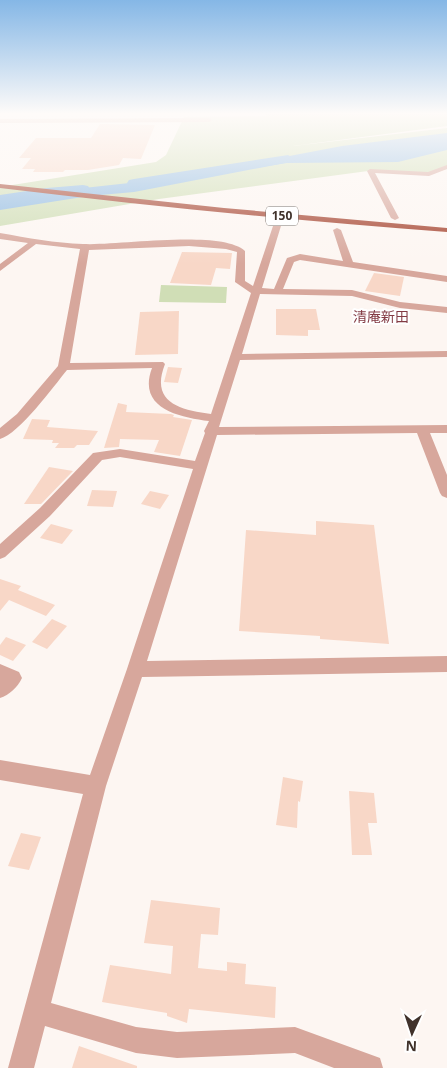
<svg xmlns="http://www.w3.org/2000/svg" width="447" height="1068" viewBox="0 0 447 1068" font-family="'Open Sans','Noto Sans JP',sans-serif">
<rect width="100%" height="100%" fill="#fdf6f2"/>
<g fill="#d0deb6">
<path d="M265,114H447V126L293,146L447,128V169L429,174L368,171L159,199L0,226V187L156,162L166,155L184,117L266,116Z"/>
<path d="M161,285L227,287L226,303L159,302Z"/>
</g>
<path fill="#91bbe2" d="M447,133V150L398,162L285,163L134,192L89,196L0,210V202L47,192L175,178L342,146Z"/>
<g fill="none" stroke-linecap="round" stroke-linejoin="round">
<g fill="#91bbe2" fill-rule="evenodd">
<path d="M288,155L295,159L293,162L134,187L129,186L127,183L129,180L134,179Z"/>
<path d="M83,185L88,186L90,189L88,192L0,205V195L47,188Z"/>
</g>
</g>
<g fill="#f8d7c7">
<path d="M100,124L155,125L141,159L123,158L119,165L88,170H65L63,172H33L35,169H22L31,158H19L36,138H91Z"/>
<path d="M182,252L232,253L230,269L216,268L211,285L170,283Z"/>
<path d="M374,273L404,277L400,296L365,291Z"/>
<path d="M276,309H316L320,330H308V336L276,335Z"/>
<path d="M179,311L178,354L135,355L140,312Z"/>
<path d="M168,367L182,368L178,383L164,382Z"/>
<path d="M118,403L127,405L126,412L171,414L174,415L173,417L192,420L180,456L154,452L159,440L120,439L119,447L104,448Z"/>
<path d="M32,419L50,420L47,427L98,431L89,445H77L74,448H55L59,443H52L53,440L23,439Z"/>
<path d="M49,467L73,471L41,504H24Z"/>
<path d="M92,490L117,491L113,507L87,506Z"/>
<path d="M150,491L169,495L160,509L141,504Z"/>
<path d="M316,521L374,525L389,644L320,639V636L239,631L246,530L316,535Z"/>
<path d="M51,524L73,530L62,544L40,538Z"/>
<path d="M0,579L21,586L18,590L55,605L46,616L9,600L0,611Z"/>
<path d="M52,619L67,626L47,649L32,642Z"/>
<path d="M6,637L26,645L13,661L0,655V645Z"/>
<path d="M283,777L303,781L300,802L298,801L297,828L276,825Z"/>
<path d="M349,791L374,793L377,823H368L372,855H352Z"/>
<path d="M21,833L41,837L29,870L8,866Z"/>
<path d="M151,900L220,908L218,935L201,934L198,968L227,971V962L246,964L245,984L276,987L275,1018L189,1009L187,1023L167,1016V1013L102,1002L110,965L171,974L173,946L144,943Z"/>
<path d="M79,1046L137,1066V1068H72Z"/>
</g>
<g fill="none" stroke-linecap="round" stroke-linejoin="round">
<g fill="#d7a79c" fill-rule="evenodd">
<path d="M0,119L209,118L212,120L209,122L0,123Z"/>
<path d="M447,165V169L429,176L375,173L399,218L395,220L391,218L367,171L370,169L428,172Z"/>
<path d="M277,214L284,216L262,288L274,289L287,258L300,254L343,261L333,230L337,228L341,230L353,262L447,276V282L300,260L294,262L283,289L352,290L400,302L447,307V313L400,308L352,296L260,294L242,354L447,351V357L240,360L219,427L447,425V433H430L447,475V498L442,496L440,493L417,433L217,435L147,661L447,656V672L142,677L106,786L51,1003L136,1027L177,1032L295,1027L380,1058L383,1068H334L295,1053L177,1058L136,1053L45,1026L34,1068H8L83,794L0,780V760L90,775L127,669L193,469L120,457L102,460L50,516L5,557L0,559V544L40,508L93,453L120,449L195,461L205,433L204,431L209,421C178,417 137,408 152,368L67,370C54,386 19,434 0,439V428L17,414L58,366L80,249L36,244L0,271V264L28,243L0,239V233C28,238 55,243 83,244C119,246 220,229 245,251V281L253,286ZM189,246L226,249L237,252L235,282L251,293L211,414C179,410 150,402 165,364L163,362L70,363L89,250Z"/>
<path d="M0,664L19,672L22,678C18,687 9,695 0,698Z"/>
</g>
<path fill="#a64632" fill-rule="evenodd" d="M0,184L224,208L447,228V232C298,221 149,206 0,188Z"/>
</g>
<linearGradient id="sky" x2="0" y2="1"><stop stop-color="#85b7e6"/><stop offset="0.43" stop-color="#fefbf9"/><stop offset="1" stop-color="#fefbf9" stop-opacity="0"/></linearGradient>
<rect width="447" height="264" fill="url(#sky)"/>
<g text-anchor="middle" stroke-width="4" stroke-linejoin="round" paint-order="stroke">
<rect fill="#fff" stroke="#79706b" stroke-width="1" x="266" y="206.5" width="32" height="19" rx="4"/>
<g font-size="12" font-weight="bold" fill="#40322b">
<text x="282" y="220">150</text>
</g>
<g font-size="14" fill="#833b44" stroke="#fff">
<text x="381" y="322">清庵新田</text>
</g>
</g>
<g transform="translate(412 1033) rotate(183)" stroke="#ffffff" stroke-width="4" paint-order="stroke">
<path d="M0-4L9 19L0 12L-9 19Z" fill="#40322b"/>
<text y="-8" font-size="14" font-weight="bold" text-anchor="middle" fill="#40322b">N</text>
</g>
</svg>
